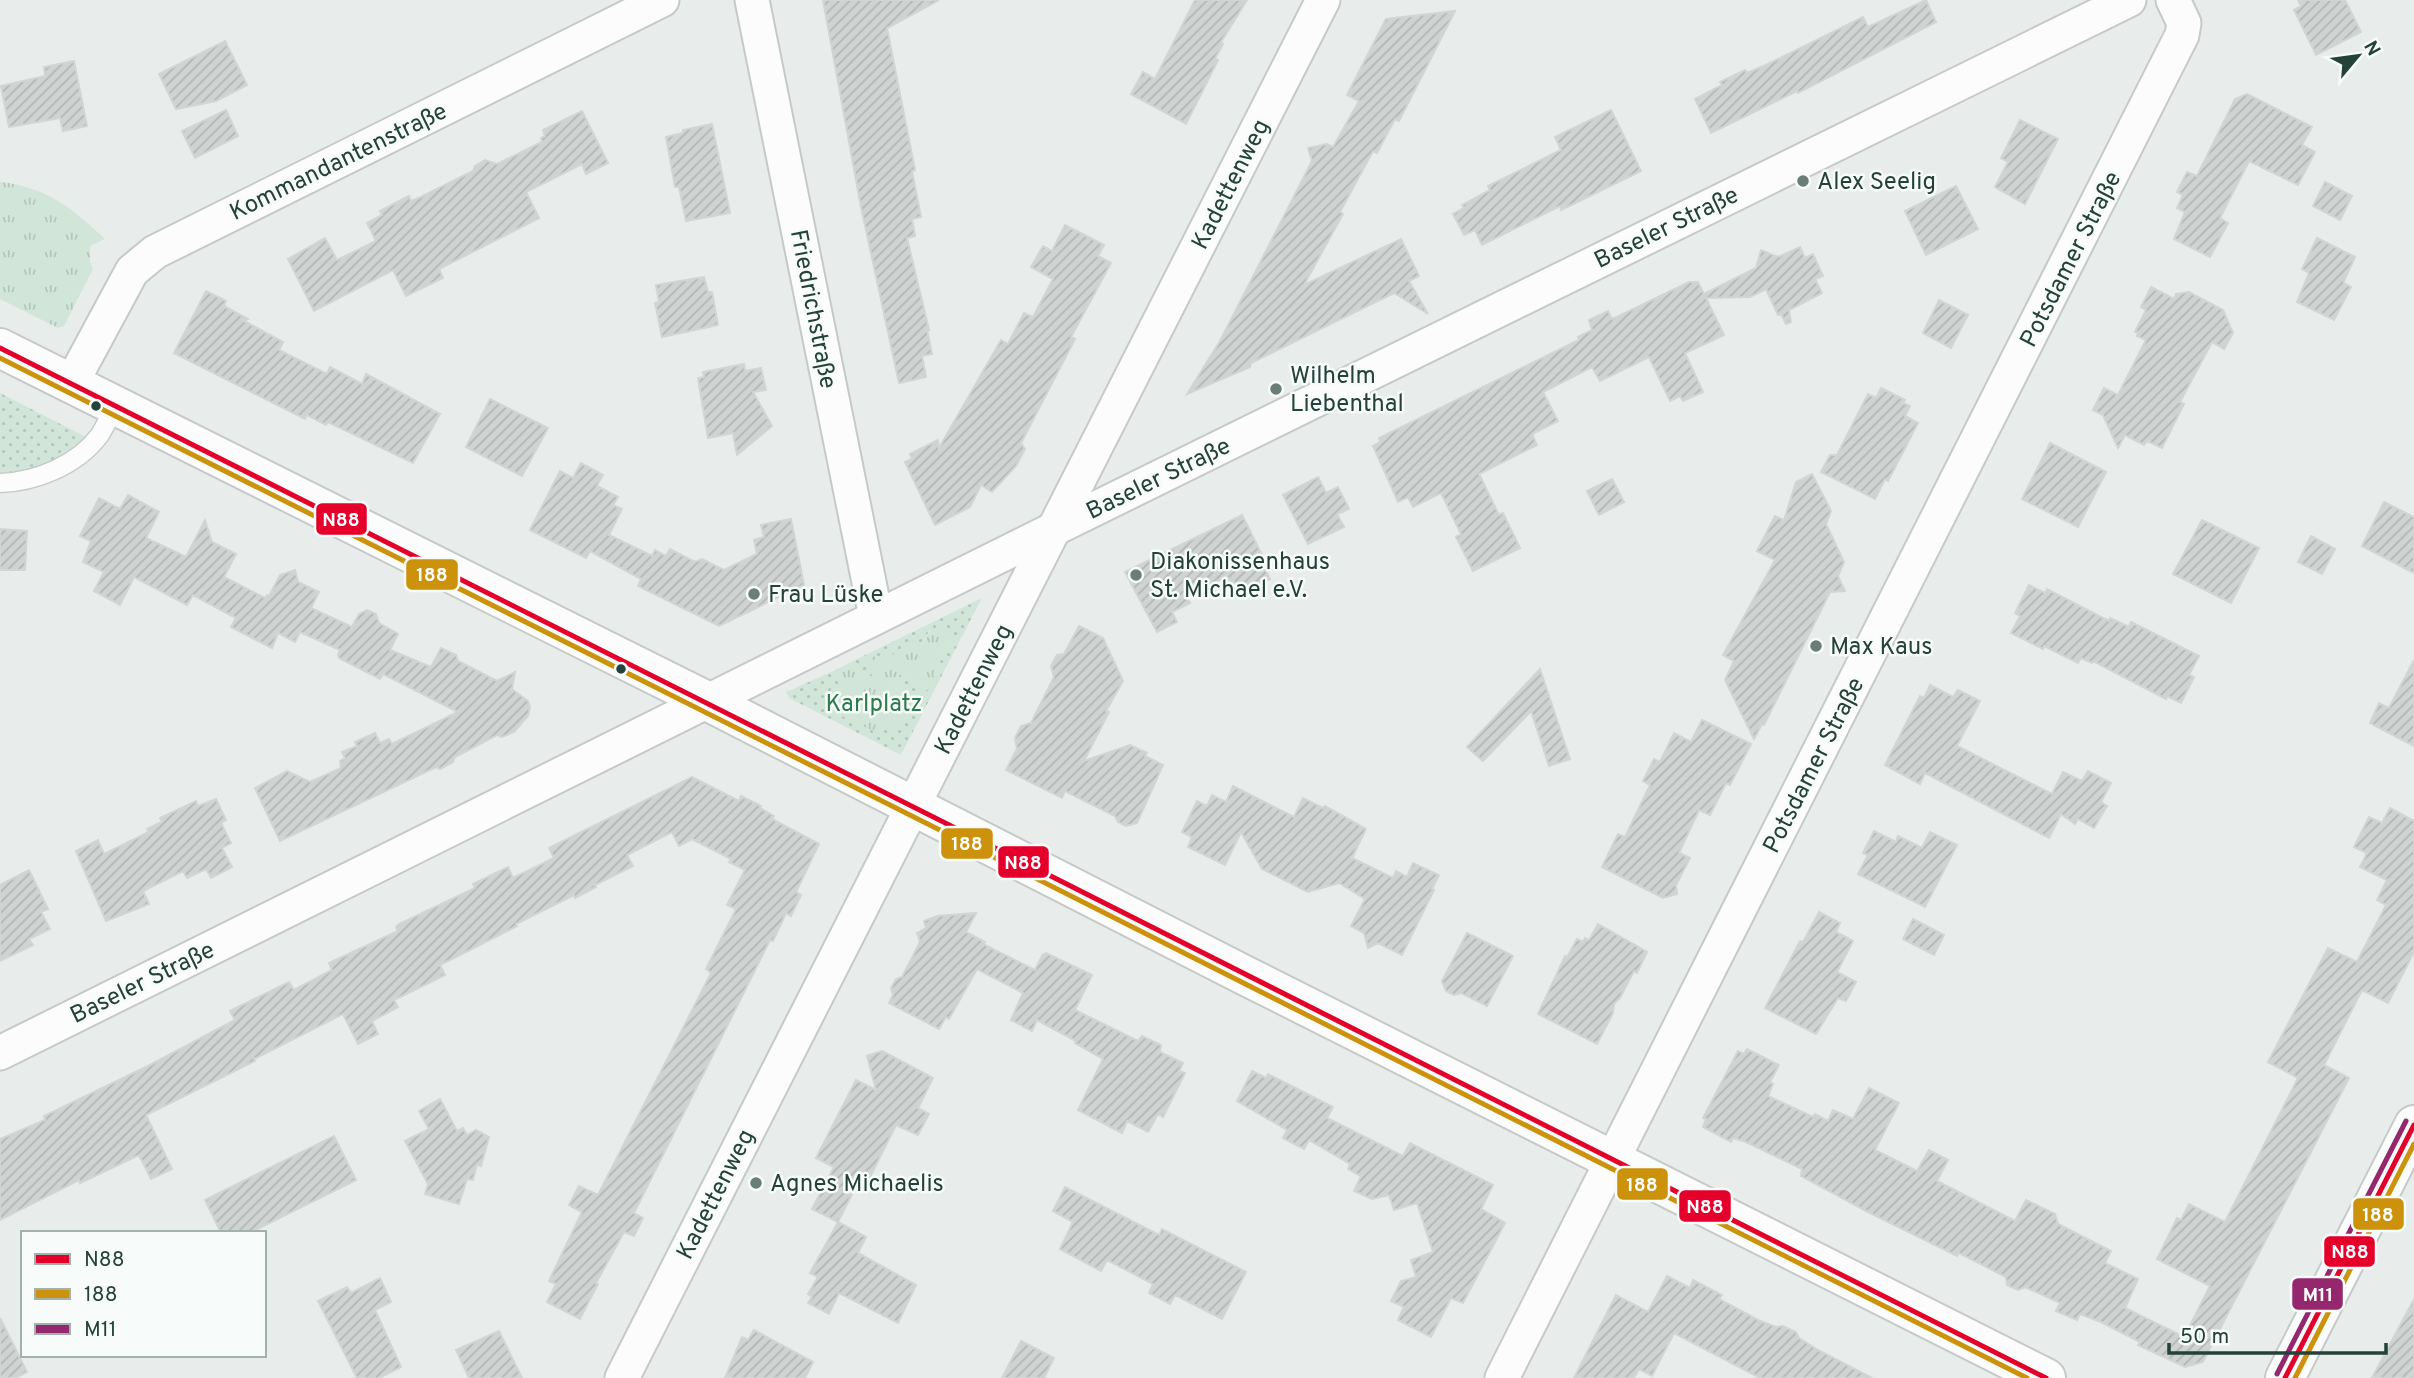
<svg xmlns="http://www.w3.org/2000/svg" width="2414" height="1378" viewBox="0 0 2414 1378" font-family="Overpass,sans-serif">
<defs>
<pattern id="grass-dots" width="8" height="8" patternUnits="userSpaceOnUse" patternTransform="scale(1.75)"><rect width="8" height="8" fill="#d1e6d8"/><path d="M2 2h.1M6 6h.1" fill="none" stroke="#b3c6ba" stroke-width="1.8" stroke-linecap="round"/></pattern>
<pattern id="park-tufts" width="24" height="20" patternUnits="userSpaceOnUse" patternTransform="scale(1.75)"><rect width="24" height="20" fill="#d1e6d8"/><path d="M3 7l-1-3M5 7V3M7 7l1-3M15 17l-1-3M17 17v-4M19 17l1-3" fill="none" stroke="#b3c6ba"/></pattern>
<pattern id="building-hatch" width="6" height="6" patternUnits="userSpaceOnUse" patternTransform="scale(1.75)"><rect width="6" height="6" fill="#cfd4d2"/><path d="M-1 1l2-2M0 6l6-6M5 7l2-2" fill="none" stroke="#b2b7b5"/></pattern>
</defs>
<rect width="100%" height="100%" fill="#e8edeb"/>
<g fill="url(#grass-dots)">
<path d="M0,393L86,437L87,439L67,455L39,469L0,476Z"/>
<path d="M982,598L940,679L933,675L952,639L930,629L920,649L896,658L881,661L871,677L856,670L851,662Z"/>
<path d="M838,669L842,678L911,694L894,685L900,674L933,693L901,755L789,698L786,692Z"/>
</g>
<g fill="url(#park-tufts)">
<path d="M0,182C47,187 72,208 105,239L90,246V261L93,269L64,326L58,328L0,299Z"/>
<path d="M937,625L952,631L949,636L952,639L933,675L940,679L933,693L900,674L894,685C899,687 904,690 909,693C937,715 891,728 876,732L829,710L842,678L838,669L851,662L856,670L871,677L874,672L866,668L873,656L881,660L882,652L889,649L896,658L904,641L920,649L931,629H935Z"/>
</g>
<g fill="url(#building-hatch)" stroke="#d1d6d4" stroke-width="2">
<path d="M823,0H939L887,28L915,170L912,171L921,217L912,219L915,236L907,238L929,330L927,329L932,354L922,356L926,377L899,383L861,207Z"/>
<path d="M1195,0H1247L1221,42L1223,44L1215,59L1218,60L1186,124L1131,94L1143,72L1155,79Z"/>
<path d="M1926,0L1936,22L1798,93L1797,91L1711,133L1695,99L1722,85L1720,82L1745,70L1747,73L1768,64L1863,17L1868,27Z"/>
<path d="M2298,0H2345L2361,32L2316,55L2294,10L2301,6Z"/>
<path d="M1455,11L1399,121L1395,119L1377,153L1373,151L1340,212L1343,214L1304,285L1401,239L1419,276L1409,281L1428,314L1394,293L1251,363L1250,367L1187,394L1220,341L1312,161L1308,148L1327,144L1333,147L1359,101L1347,95L1386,19Z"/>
<path d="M225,41L247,85L216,101L176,109L159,74Z"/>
<path d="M74,61L87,126L63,131L60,118L9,127L1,86L45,76L44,67Z"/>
<path d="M2247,94L2312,127L2302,145L2315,152L2298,185L2249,161L2220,218L2228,223L2210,257L2174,239L2185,212L2177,208L2183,195L2177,192L2187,172L2197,176L2235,99Z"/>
<path d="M226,110L238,136L195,158L182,131Z"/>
<path d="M1611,110L1641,171L1561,210L1560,206L1482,245L1475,230L1464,235L1453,214L1464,208L1462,205L1490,190L1488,186L1561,150L1555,137Z"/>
<path d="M582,111L608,163L586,174L582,164L526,192L539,218L439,269L443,278L406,296L393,270L314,311L288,259L325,238L337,260L376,241L367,223L382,215L380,211L409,196L411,201L421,197L473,171L475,166L485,160L497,164L542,142L541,138L545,136L543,130Z"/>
<path d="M2020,120L2058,139L2025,204L1995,187L2008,162L2001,158Z"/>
<path d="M712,124L730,213L686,221L679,187H675L666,137L683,133V130Z"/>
<path d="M2325,182L2352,196L2340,220L2313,206Z"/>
<path d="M1956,186L1978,229L1926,255L1905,211Z"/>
<path d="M1065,225L1104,245L1098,256L1111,263L1071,337L1075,339L1021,443L1025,449L1016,466L992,492L981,485L970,507L935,525L905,462L912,459L910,454L938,440L939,448L1001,340L1008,344L1024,313L1033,317L1053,279L1031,267L1043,246L1052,251Z"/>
<path d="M2317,238L2355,257L2344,281V283L2351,287L2334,320L2297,302L2309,273L2302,269Z"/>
<path d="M1800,247L1805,258L1813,254L1823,276L1815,279L1822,293L1789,310L1791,322L1786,324L1781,314L1778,315L1766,289L1750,297L1706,298L1724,335L1685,353L1703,392L1683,401L1680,396L1670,401L1649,357L1600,381L1592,367L1543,392L1558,421L1532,434L1537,445L1479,474L1499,515L1503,513L1520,548L1473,571L1456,537L1461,534L1441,493L1413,507L1408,497L1398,502L1373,446L1380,442L1379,438L1579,340L1578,337L1592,330L1589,320L1608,311L1612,319L1617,317L1689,282H1698L1704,294L1756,268L1761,250L1778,257Z"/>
<path d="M704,277L708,292H712L718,325L662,337L655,303L659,302L656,285Z"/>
<path d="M2151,287L2174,299L2176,294L2189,292L2223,310L2233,333L2224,349L2212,342L2180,402L2184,404L2162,448L2147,441L2144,445L2125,435L2118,448L2103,415L2093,410L2104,388L2118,395L2146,340L2137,336L2138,333L2135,332L2146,310L2141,307Z"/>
<path d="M206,291L226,301L224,306L248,319L244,321L283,342L279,350L327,374L330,367L362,384L366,374L440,414L413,463L328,422L326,425L307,415L305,419L174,353Z"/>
<path d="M1939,300L1968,315L1951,348L1923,333Z"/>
<path d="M744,364L745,371L761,368L766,390L753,392L772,426L737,455L733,433L708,438L698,378L704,377L703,372Z"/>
<path d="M1881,388L1905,400L1903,403L1910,406L1905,416L1918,423L1888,481L1885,479L1875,499L1821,472L1830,455H1837L1868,394L1876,398Z"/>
<path d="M490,399L548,428L522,476L466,447Z"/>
<path d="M2050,443L2106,472L2078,527L2022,499Z"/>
<path d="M581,463L603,475L597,486L618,497L613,505L622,509L609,535L652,556L655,550L666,556L670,549L695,562L702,559L724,570L757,554L754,540L764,537L761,525L791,519L804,585L719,626L638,586L641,579L590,551L586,558L530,530L560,471L573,478Z"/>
<path d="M1812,474L1831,511L1826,524L1844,562L1838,576L1845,591L1830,592L1764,725L1762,724L1754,739L1725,680L1734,661L1723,655L1775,560L1757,551L1775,516L1784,520L1796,482Z"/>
<path d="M1318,477L1326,493L1338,487L1349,509L1337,514L1344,527L1308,544L1283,495Z"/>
<path d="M1612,479L1624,502L1599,515L1587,491Z"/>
<path d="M128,495L159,512L146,538L186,557L205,520L212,542L236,554L224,577L265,598L267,595L269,596L280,575L295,570L298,582L319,592L311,608L352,627L359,614L367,610L376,614L379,623L398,634L390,650L431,667L441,648L456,655L458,661L497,681L515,672L512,689L528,701L530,707L528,716L514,732L502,737L497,735L455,757L453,762L440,769L436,767L280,841L255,788L287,771L310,782L341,768L340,761L345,758L342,752L357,746L355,742L375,733L380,743L389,739L392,744L458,712L383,674L380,679L339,658L338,655L340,650L300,632L295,642L278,633L272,648L231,627L236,618L193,595L187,605L134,577L120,605L94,591L104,572L83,562L91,541L80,536L99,498L120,509Z"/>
<path d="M2384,502L2414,517V573L2362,546Z"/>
<path d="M1242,515L1267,565L1264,566L1270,579L1239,595L1234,582L1230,584L1227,576L1187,597L1190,603L1172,612L1177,622L1157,632L1125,572Z"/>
<path d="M2202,520L2259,548L2231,603L2173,574Z"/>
<path d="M0,529L27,531L25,570H0Z"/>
<path d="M2311,536L2335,549L2322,574L2298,562Z"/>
<path d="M2029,585L2045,593L2047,589L2109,621L2110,618L2129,627L2131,622L2199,656L2189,675L2194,677L2181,703L2167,696L2166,699L2093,661L2092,663L2081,658L2078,663L2044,646L2043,649L2011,633L2020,616L2015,613Z"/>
<path d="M1079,626L1103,638L1123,681L1106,711L1109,712L1084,761L1130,745L1147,753L1145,756L1163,765L1137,823L1126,826L1118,822L1115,816L1065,791L1062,798L1006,770L1017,749L1015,738L1021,726L1031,723L1054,677L1051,666L1057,655L1064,654Z"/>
<path d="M2414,660V746L2370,723L2379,703L2389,708Z"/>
<path d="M1540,669L1570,759L1549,766L1531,711L1483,761L1467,747Z"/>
<path d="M1930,685L1953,697L1958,690L1980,701L1957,746L2052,794L2063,772L2082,781L2088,771L2111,783L2101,802L2107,806L2094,828L2078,819L2075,824L2061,814L2049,838L1925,773L1920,784L1885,765L1920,696L1924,698Z"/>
<path d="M1702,720L1751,744L1730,785L1726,783L1710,815L1699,810L1679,853L1690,858L1676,885L1677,894L1663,898L1602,867L1618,834L1625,837L1650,785L1643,781L1654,759L1660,762L1674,733L1691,742Z"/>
<path d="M692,777L739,801L741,796L761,806L760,808L774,816L772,819L819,844L796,892L801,895L791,916L786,913L773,941L770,940L634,1213L643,1218L634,1236L624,1232L596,1283L598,1284L580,1319L547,1302L556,1284L549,1281L582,1212L569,1205L579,1186L598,1195L711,973L706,969L736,909L727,905L745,870L729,862L731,859L692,839L679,846L672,832L627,855L633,866L595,885L596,887L575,898L574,895L516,924L517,926L440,965L445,975L394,1000L398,1007L372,1021L378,1034L358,1044L343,1014L254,1059L255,1061L146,1115L172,1169L151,1179L139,1155L80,1183L79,1180L0,1220V1139L45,1120L44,1116L148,1066L235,1020L230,1011L289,982L294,990L332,970L329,963L398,931L396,927L399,924L475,888L473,884L508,867L513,878L554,858L549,848Z"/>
<path d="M1233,786L1294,817L1303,798L1323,808L1325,806L1366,829L1352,858L1393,878L1396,871L1407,877L1413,863L1439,875L1432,889L1434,890L1402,955L1378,943L1368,948L1364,933L1351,926L1365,899L1339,883L1308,892L1262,869L1241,832L1225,865L1188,847L1192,837L1182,832L1197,801L1207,806L1212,795L1226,802Z"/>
<path d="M216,799L226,820L221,823L231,843L222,848L232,867L211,878L206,869L187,878L183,871L143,891L149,904L106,921L76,851L98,840L104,854L149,832L147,829L162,822L160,818L196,801L198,806Z"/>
<path d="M2390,808L2414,821V952L2388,1003L2362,990L2324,1065L2349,1078L2203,1362L2185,1367L2138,1345L2140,1342L2101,1322L2080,1314L2077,1320L2056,1311L2060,1303L2025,1287L2018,1290L2007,1285L2006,1277L1959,1253L1957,1256L1868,1212L1801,1176L1802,1169L1746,1142L1733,1138L1731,1142L1703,1127L1706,1119L1703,1118L1738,1051L1744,1054L1747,1049L1779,1065L1770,1082L1773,1084L1768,1096L1813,1117L1815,1114L1828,1121L1833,1110L1853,1119L1869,1088L1899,1103L1875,1150L1917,1171L1929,1150L1948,1160L1937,1181L2015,1221L2026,1200L2055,1214L2058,1224L2111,1251L2105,1263L2138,1279L2125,1308L2184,1337L2210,1286L2157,1259L2177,1218L2181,1220L2189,1204L2225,1222L2298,1078L2268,1062L2328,948L2357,962L2386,905L2377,900L2387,880L2360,867L2367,853L2354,847L2369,817L2382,823Z"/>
<path d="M1874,831L1896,842L1898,836L1922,848L1930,832L1957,845L1925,907L1858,874L1868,855L1863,853Z"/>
<path d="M29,870L48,909L41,912L50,929L29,939L33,945L0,961V885Z"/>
<path d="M1819,912L1840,923L1836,932L1853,941L1837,972L1856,982L1846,1001L1838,998L1816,1034L1765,1008L1800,941L1803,942Z"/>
<path d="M976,913L966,932L985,942L983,944L1035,970L1043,954L1045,955L1046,953L1092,975L1075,1010L1138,1041L1142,1036L1161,1045L1160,1052L1183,1063L1179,1071L1185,1073L1163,1117L1158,1114L1148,1132L1127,1121L1122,1133L1078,1110L1103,1059L1075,1043L1076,1041L1037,1020L1032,1031L1011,1020L1023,993L977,969L949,1019L946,1017L939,1029L889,1003L893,995L891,988L896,979L902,977L920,942L917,933L926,928L924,921L937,916Z"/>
<path d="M1913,919L1944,935L1934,955L1903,939Z"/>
<path d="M1598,924L1647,952L1637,973L1634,971L1620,998L1614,1004L1613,1013L1597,1044L1538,1014L1565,956L1567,957L1577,939L1583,942L1585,938L1589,940Z"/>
<path d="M1467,933L1513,956L1487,1006L1461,993L1454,995L1446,991L1442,981Z"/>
<path d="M882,1051L933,1078L918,1108L929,1114L918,1135L896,1125L869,1179L862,1175L838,1222L812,1209L834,1167L816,1158L856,1080L876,1090L867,1056Z"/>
<path d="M1252,1071L1266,1078L1268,1074L1333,1107L1327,1118L1403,1156L1410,1143L1493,1185L1481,1209L1505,1223L1463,1303L1451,1298L1431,1337L1398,1320L1404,1307L1391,1301L1401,1281L1416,1277L1411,1260L1433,1252L1417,1203L1394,1210L1389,1195L1372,1199L1354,1191L1361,1176L1348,1169L1350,1164L1309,1140L1304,1149L1283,1138L1287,1130L1237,1101Z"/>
<path d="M440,1099L457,1131L463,1128L467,1135L476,1130L489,1137L481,1166L477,1164L473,1180L467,1179L459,1204L425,1194L428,1184L405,1141L429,1129L419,1111Z"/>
<path d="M334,1136L356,1180L249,1233H221L205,1200Z"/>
<path d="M1065,1187L1159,1235L1162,1229L1246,1272L1222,1319L1175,1295L1170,1304L1149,1293L1153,1284L1107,1260L1101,1271L1060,1249L1073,1222L1053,1211Z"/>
<path d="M838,1222L866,1237L858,1253L916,1285L898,1323L839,1293L829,1314L808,1303L812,1297L808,1294L818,1277L810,1273Z"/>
<path d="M1667,1276L1690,1288L1693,1280L1722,1295L1719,1299L1758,1320L1776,1327L1783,1326L1796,1332L1799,1338L1818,1350L1872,1378H1760L1674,1333L1652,1376L1639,1369L1634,1378H1574L1616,1295L1648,1312Z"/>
<path d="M380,1278L391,1302L375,1310L401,1367L379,1378H357L318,1301L347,1287L351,1293Z"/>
<path d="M2414,1299V1378H2372Z"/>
<path d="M0,1318L27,1372L15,1378H0Z"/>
<path d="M754,1330L813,1362L805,1378H725L742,1337L748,1340Z"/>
<path d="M499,1331L522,1378H469L456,1350Z"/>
<path d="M1021,1341L1054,1358L1044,1378H1002Z"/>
</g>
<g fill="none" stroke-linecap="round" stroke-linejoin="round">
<g stroke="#c5cac8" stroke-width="21">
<path id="service" d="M0,483C36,482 77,465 99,436C105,427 110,416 115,406"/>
</g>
<g stroke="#c5cac8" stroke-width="37">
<g id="minor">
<path d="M752,0L876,617"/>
<path d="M71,384L132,271L155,252L662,0"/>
<path d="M0,1053L1054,529L2129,0"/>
<path d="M622,1378L1323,0"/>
<path d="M1502,1378L2182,35L2184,23L2173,0"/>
</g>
</g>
<g stroke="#c5cac8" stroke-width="42">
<path id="tertiary" d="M0,348L707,701L1246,976L2046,1378"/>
</g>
<g stroke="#c3cbc8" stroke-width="42">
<path id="secondary" d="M2285,1378L2414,1125"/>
</g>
<use href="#service" stroke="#fcfcfc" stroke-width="18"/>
<use href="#minor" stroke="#fcfcfc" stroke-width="33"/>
<use href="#tertiary" stroke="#fcfcfc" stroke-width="38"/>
<use href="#secondary" stroke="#fcfcfc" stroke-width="38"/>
<g stroke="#f7fbf9" stroke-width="10">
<g id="bus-1">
<path d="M0,348C683,689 1364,1035 2046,1378"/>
<path d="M2285,1378L2414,1125"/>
</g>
</g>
<g stroke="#f7fbf9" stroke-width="10">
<g id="bus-2">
<path d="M0,358C677,696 1351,1038 2027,1378"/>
<path d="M2295,1378L2414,1144"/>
</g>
</g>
<g stroke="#f7fbf9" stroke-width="10">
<path id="bus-3" d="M2277,1374L2406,1121"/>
</g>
<use href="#bus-1" stroke="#e4002b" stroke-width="5"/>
<use href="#bus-2" stroke="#cd920c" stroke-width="5"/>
<use href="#bus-3" stroke="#95276e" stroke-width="5"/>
</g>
<g fill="#697e78" stroke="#f7fbf9" stroke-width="2.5">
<circle cx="1803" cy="181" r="7"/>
<circle cx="1276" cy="389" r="7"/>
<circle cx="1136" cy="575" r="7"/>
<circle cx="754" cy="594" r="7"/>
<circle cx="1816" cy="646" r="7"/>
<circle cx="756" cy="1183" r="7"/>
</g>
<g fill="#24423a" stroke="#f7fbf9" stroke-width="2.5">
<circle cx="96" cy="406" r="6"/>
<circle cx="621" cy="669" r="6"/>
</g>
<g text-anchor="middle" stroke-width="5" stroke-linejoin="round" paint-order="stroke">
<g font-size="24" fill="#24423a" stroke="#f7fbf9">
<text transform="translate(338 161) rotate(-26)" y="8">Kommandantenstraße</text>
<text transform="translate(1230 184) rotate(-63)" y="8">Kadettenweg</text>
<text transform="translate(1666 227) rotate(-26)" y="8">Baseler Straße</text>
<text transform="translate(2070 259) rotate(-63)" y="8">Potsdamer Straße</text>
<text transform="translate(814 309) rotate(79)" y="8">Friedrichstraße</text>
<text transform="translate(1158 478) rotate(-26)" y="8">Baseler Straße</text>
<text transform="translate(973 689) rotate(-63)" y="8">Kadettenweg</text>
<text transform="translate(1813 765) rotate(-63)" y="8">Potsdamer Straße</text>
<text transform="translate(142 982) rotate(-26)" y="8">Baseler Straße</text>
<text transform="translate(715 1194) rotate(-63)" y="8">Kadettenweg</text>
</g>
<g font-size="24" fill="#24423a" stroke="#f7fbf9" text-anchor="start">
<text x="1817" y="189">Alex Seelig</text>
<text x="1290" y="383">Wilhelm<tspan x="1290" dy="28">Liebenthal</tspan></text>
<text x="1150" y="569">Diakonissenhaus<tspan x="1150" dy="28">St. Michael e.V.</tspan></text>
<text x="768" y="602">Frau Lüske</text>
<text x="1830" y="654">Max Kaus</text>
<text x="770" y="1191">Agnes Michaelis</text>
</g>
<g font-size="24" fill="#2d7a4b" stroke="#f7fbf9">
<text x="874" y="711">Karlplatz</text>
</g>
</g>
<g stroke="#f7fbf9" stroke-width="2.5">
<rect x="315" y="502" width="53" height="34" rx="7" fill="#e4002b"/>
<rect x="405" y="558" width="54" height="33" rx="7" fill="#cd920c"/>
<rect x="940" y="827" width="54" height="33" rx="7" fill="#cd920c"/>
<rect x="997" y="845" width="53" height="34" rx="7" fill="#e4002b"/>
<rect x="1616" y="1167" width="53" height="34" rx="7" fill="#cd920c"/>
<rect x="1678" y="1189" width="54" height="34" rx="7" fill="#e4002b"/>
<rect x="2352" y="1197" width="53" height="34" rx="7" fill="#cd920c"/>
<rect x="2323" y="1235" width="53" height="33" rx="7" fill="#e4002b"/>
<rect x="2291" y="1277" width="53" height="34" rx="7" fill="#95276e"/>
</g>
<g font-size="19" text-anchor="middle" font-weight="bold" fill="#fff">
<text x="341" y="526">N88</text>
<text x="432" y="581">188</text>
<text x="967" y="850">188</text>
<text x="1023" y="869">N88</text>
<text x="1642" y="1191">188</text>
<text x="1705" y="1213">N88</text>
<text x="2378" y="1221">188</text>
<text x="2350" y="1258">N88</text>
<text x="2318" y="1301">M11</text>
</g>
<rect x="21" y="1231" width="245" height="126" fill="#f7fbf9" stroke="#a3b1ad" stroke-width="2"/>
<rect x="35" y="1254" width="35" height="10" fill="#e4002b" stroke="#a3b1ad" stroke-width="2"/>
<text x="84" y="1266" font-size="21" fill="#24423a">N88</text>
<rect x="35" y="1289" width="35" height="10" fill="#cd920c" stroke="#a3b1ad" stroke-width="2"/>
<text x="84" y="1301" font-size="21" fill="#24423a">188</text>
<rect x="35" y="1324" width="35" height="10" fill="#95276e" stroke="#a3b1ad" stroke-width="2"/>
<text x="84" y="1336" font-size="21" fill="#24423a">M11</text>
<g transform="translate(2358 56) rotate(61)" stroke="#f7fbf9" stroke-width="5" paint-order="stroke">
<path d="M0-5L12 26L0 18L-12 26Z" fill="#24423a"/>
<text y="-10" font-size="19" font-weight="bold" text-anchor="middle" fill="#24423a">N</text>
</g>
<path d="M2169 1343v10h217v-10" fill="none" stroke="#24423a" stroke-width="3.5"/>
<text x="2180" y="1343" font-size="21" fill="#24423a" stroke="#f7fbf9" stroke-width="5" paint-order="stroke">50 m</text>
</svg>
